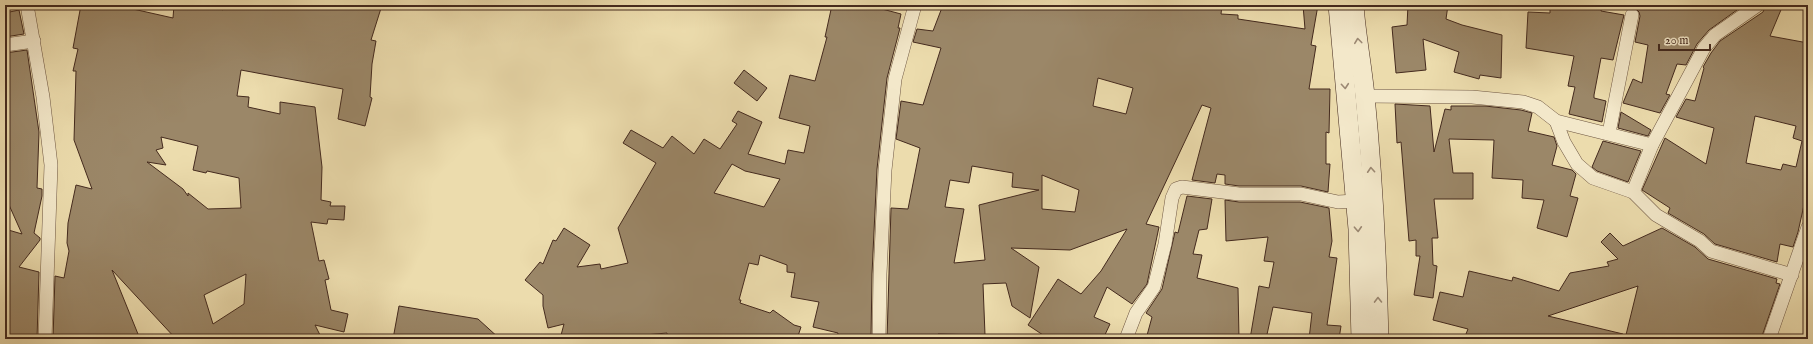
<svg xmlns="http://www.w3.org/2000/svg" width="1813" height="344" viewBox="0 0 1813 344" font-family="'IM FELL English',serif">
<rect width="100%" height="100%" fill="#ecdcad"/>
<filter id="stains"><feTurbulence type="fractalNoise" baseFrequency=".005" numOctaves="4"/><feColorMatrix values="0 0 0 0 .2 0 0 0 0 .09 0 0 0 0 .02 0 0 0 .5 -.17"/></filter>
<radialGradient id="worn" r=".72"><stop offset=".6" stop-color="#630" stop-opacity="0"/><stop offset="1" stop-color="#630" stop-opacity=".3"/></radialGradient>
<g fill="#9b8768" stroke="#442a1e" fill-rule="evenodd">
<path d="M81,5H133V9L173,18L174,5H219L222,10L231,5H382L371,40L376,41L372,64L370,97L372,98L365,126L338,119L343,89L241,70L237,96L249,97L248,107L280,114V102L315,107L322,167L321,200L331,202L330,206H345L344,220L328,219L327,224L311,222L319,261L324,260L329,279L325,280L331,310L348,314L344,332L315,325L322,339H176L112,270L140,339H53L55,276L64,278L69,251L67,243L68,223L76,185L92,189L74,140L76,71H73L78,49L73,48ZM161,137L198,146L193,170L206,173L207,171L239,178L241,208L208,209L188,193V196L183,189L147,162L166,165L156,150L163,148ZM246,274L244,304L213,324L204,295Z"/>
<path d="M832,5H867L901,14L898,28H900L887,78L877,169L872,274L871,339H837L838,333L813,327L819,302L791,297L795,273L787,272V265L760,255L758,265L749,263L739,300H741L740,303L770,313L773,310L794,325L801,327L797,339H667V333L622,337V339H560L564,324L548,328L543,306V295L525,280L540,262L543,264L553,240L556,241L564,228L590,245L577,267L600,264L601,269L628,263L618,228L656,163L623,143L631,130L663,148L672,136L694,154L704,139L720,149L737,124L732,121L738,111L762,122L748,154L785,164L788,150L804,153L810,126L779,118L790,75L815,81L827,37H825ZM732,164L745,171L780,179L764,207L714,193Z"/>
<path d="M943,5H1222L1221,14L1238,15V19L1305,29L1303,5H1318L1311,45L1316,46L1309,89H1330L1329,133L1326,132V164H1330L1328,192L1301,186H1239L1225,184V175L1217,174L1215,183L1192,180L1211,108L1202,105L1146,224L1159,227L1147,284L1132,304L1107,287L1094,317L1110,324L1103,339H1049L1028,325L1058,279L1081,294L1101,271L1127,229L1070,250L1011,248L1039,267L1030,318L1012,306L1006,283L983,284L985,335L938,334L939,339H887L891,208L908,209L920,148L896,139L901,101L923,105L941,48L913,42L917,29L933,31ZM1098,78L1133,88L1126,114L1093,106ZM972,166L1013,173L1012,187L1039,190L979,205L985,260L954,263L964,209L945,207L950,180L969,183ZM1042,175L1079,190L1075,212L1042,209Z"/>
<path d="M1408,5H1448L1446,19L1462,25L1502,35L1501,78L1480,75L1479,79L1454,72L1459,52L1423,39L1426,70L1396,73L1392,27L1407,25Z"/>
<path d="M1589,5H1602L1601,11L1624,15L1613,60L1601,58L1594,95V98L1606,101L1602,122L1569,114L1575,87L1568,86L1574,56L1526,48L1528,12L1550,13V6L1588,9Z"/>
<path d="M1635,5H1744L1709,30L1697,44L1686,65L1677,64L1666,94L1670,95L1660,113L1623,103L1633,79L1642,83L1648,45L1635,42L1640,16L1639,12L1635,8Z"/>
<path d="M1766,5H1783L1770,36L1808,43V187L1798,232L1793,247L1780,244L1777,262L1715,244L1704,234L1668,213L1670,208L1642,190L1665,138L1706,164L1714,128L1676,117L1686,99L1695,101L1704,68L1703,67L1711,53L1720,41L1763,12ZM1755,116L1796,126L1793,138L1802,141L1796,167L1783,164L1781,170L1746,163Z"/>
<path d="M19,10L24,34L5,37V13Z"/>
<path d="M27,50L39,132L37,188L42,189V196L34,233L40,238V240L19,267L39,272L37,339H5V229L22,234L5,196V53Z"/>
<path d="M744,70L767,88L757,101L734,83Z"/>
<path d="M1395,104L1430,106L1434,152L1445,109L1451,110V106H1485L1521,110L1532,113L1528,131L1554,137L1557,146L1552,165L1572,170L1576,174L1570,196L1578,198L1567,237L1537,228L1544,200L1522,198L1523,180L1492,178L1494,140L1449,139L1453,173H1473V199H1434L1438,238H1432L1433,265L1437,266L1433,298L1414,295L1420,256H1416V240L1409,241L1401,142L1397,143Z"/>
<path d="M1621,112L1651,130L1648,136L1618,128Z"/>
<path d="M1603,141L1641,151L1628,182L1597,171L1592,167Z"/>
<path d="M1187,196L1212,199L1207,229L1199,230L1193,254L1202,255L1197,278L1238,288L1239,339H1146L1152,317L1146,313L1162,289L1175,232L1178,233Z"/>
<path d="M1225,200L1239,202H1300L1329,208L1332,241L1329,257L1337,258L1327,325L1341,326L1339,339H1309L1312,313L1273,307L1266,339H1250L1259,286L1269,288L1274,262L1264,261L1268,237L1226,241Z"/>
<path d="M1662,228L1695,247L1708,259L1777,279L1776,283L1780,284L1761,339H1625L1638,286L1548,316L1623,334L1622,339H1464L1468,329L1433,320L1440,292L1463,297L1469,271L1512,281L1513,277L1559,291L1570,273L1609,266L1607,262L1618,259L1601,242L1610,233L1623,246Z"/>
<path d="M399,306L478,319L500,339H393Z"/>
</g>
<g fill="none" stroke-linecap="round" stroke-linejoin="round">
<g stroke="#6e5642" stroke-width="14">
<g id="street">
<path d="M27,5L43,97L51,165L45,339"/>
<path d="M5,45L34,41"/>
<path d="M1365,96L1472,97L1523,102L1538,107L1556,121L1652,145"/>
<path d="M1556,121L1564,142L1577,164L1593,178L1633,192L1656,215L1700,241L1711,251L1792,275"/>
<path d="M1609,133L1632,15"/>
<path d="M1633,192L1652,145L1704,48L1715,35L1758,5"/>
<path d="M879,339L880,274L885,170L895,79L915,5"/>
<path d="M1126,339L1136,313L1154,287L1165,244L1172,198L1176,189L1182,187L1239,194H1301L1338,202L1356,201"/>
<path d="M1769,339L1808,227"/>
</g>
</g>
<g stroke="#442a1e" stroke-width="20">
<g id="secondary">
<path d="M1338,5L1358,229L1361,339"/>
<path d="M1354,5C1356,35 1362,65 1365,96C1373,177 1377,258 1379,339"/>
</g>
</g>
<use href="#street" stroke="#f3e8ca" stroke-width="13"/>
<use href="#secondary" stroke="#f3e8ca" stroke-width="19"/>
</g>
<defs><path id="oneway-chevron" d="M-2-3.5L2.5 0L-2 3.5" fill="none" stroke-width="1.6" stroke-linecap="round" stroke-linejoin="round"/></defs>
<g stroke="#9c8974">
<use href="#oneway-chevron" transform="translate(1358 41) rotate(-97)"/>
<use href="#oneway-chevron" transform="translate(1345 86) rotate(85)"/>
<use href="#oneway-chevron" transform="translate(1371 170) rotate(-94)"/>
<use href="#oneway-chevron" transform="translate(1358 229) rotate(87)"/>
<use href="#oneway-chevron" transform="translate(1378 300) rotate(-91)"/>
</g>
<rect width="1813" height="344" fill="none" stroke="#ecdcad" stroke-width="20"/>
<rect x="6" y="6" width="1801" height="332" fill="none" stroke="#442a1e" stroke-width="2"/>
<rect x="10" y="10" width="1793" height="324" fill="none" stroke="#442a1e"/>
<path d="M1659 44v6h51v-6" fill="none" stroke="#442a1e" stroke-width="2"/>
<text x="1665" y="44" font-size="12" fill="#442a1e" stroke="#f3e8ca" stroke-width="3" paint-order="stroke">20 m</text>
<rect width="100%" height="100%" filter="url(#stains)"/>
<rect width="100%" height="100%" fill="url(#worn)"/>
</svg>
